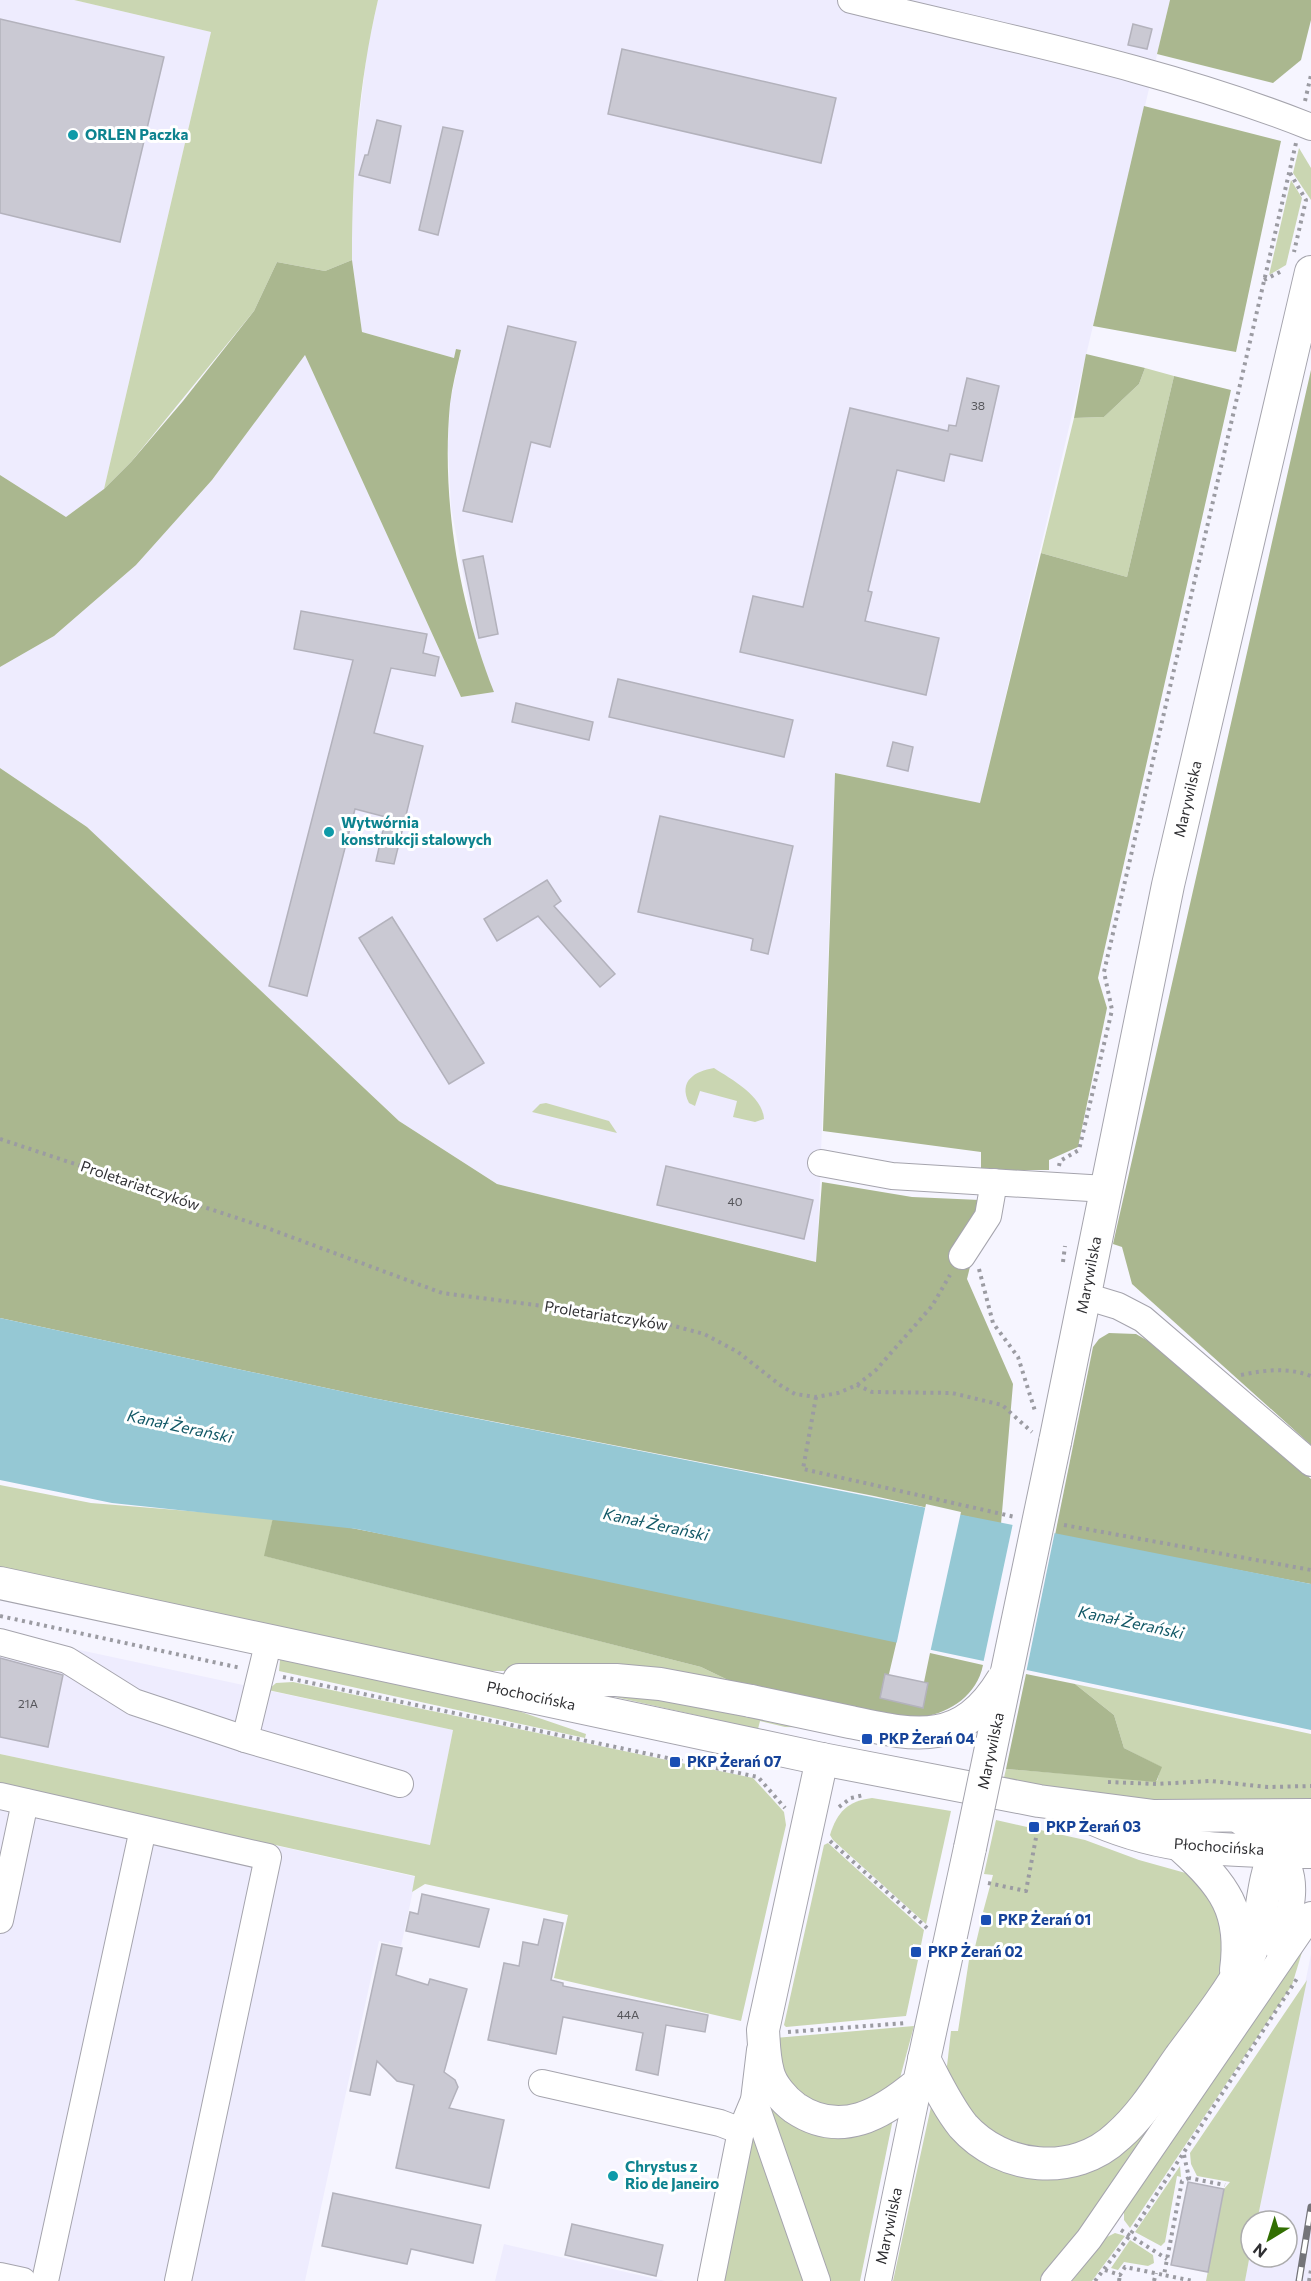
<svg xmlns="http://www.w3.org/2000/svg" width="1311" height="2281" viewBox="0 0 1311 2281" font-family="Commissioner,sans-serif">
<rect width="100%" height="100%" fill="#f6f5ff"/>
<g fill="#eeecfe">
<path d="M0,0H74L211,32L104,489L66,517L0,475Z"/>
<path d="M378,0H1170L980,804L835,773L817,1262L497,1184L399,1121L87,827L0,768V667L54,636L136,565L212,480L305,354L461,697L493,692L477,650L451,507L448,446L450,402L461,350L454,358L362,332L352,259V181L367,50Z"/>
<path d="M0,1633L453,1730L430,1845L0,1754Z"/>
<path d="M0,1784L416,1877L401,1946L379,1941L305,2281H0Z"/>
<path d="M1311,1954V2281H1245L1251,2249V2257H1287V2221H1257Z"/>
<path d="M504,2244L665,2281H495Z"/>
</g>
<g fill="#cad6b2">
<path d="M74,0H378C358,85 352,172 352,260L325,271L277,262L254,311L131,462L104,489L211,32Z"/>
<path d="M1299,148L1311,168V200L1293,173Z"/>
<path d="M1291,180L1302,198L1286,265L1269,275Z"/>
<path d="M1145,368L1174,376L1127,577L1041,553L1074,418L1104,417L1139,384Z"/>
<path d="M714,1068C731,1079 763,1096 764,1119L755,1122L733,1117L737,1101L700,1091L695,1106L689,1103C678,1081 695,1071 714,1068Z"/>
<path d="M546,1103L609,1121L617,1133L532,1112L540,1104Z"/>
<path d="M0,1485L91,1503L273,1518L265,1556L701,1667L753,1692L598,1671H479L0,1571Z"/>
<path d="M288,1656L498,1704L586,1734L585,1738L279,1671L280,1660Z"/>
<path d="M293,1682L753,1778L784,1812L786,1825L741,2021L554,1978L568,1915L425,1884L412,1892L415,1876L0,1784V1754L430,1845L453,1730L268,1690L276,1683Z"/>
<path d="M1075,1684L1311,1734V1804L1222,1809L1003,1782L1006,1769L1157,1781L1161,1767L1124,1748L1114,1715Z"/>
<path d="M595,1689L832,1728L785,1727L760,1721L758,1729L593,1692Z"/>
<path d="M872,1798L951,1811L926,1924L833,1840L830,1835C837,1812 848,1801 872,1798Z"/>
<path d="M996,1820L1085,1840L1139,1860L1207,1879L1223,1903L1227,1966L1121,2122L1067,2153L994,2140L949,2082L947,2066L951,2031H958L971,1947H975L980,1926L988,1927L991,1914L983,1912L993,1875L984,1874Z"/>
<path d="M828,1843L924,1930L921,1945L913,1944L910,1958L918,1960L906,2016L786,2027L784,2025L824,1845Z"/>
<path d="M1309,1929L1292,1985L1130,2228L1124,2220V2209Z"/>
<path d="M1271,1949L1095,2217L1041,2281H893L932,2102L944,2115L1071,2170Z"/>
<path d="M1307,1980L1257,2221H1251V2249L1245,2281H1206L1224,2189L1230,2182L1197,2176L1191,2164L1190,2153Z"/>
<path d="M914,2026L900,2078L878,2102L821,2110L781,2076L775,2038Z"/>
<path d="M764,2097L893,2119L860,2281H826Z"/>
<path d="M753,2135L808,2281H721Z"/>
<path d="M1180,2166L1181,2177L1177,2176L1165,2242L1161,2246L1135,2232Z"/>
<path d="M1115,2233L1125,2236L1092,2281H1072L1105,2238Z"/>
<path d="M1130,2240L1153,2255L1154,2263L1148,2266L1124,2262L1118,2270L1111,2268Z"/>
</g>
<g fill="#aab78f">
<path d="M1170,0H1311V20L1301,60L1273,83L1157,54Z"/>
<path d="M1144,106L1281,141L1236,352L1093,326Z"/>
<path d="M352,260L362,332L454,358L456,349L461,350C457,368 452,386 450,404C441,499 459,603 494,692L461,697L305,355L212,480L136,565L54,636L0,667V475L66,517L104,489L131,462L183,401L254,311L277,262L325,271Z"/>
<path d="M1086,354L1145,368L1139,384L1104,417L1074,418Z"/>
<path d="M1311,370V1445L1132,1284L1122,1247L1113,1244Z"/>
<path d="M1174,376L1231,390L1098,978L1107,1008L1078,1147L1049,1160V1170H981V1152L823,1131L835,773L980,803L1041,553L1127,577Z"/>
<path d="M0,768L87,827L399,1121L497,1184L816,1262L822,1182L912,1197L980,1200L983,1214L967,1279L1013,1384L1001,1524L874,1496L373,1398L0,1318Z"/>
<path d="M1109,1333L1136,1334L1169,1353L1311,1479V1584L1055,1535L1093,1347L1099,1339Z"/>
<path d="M274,1513L475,1552L897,1640L889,1674H885L880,1698L923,1707L928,1683L924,1682L930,1653L983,1665C977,1695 951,1712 923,1717L922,1723L753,1692L701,1667L264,1556Z"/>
<path d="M1026,1674L1075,1684L1114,1715L1124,1748L1162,1767L1156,1782L1006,1769Z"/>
</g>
<path fill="#95c8d4" d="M0,1318L373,1398L1311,1584V1730L357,1529L112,1503L0,1480Z"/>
<g fill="#f6f5ff">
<path d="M926,1504L961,1512L930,1653L896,1646Z"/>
<path d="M1013,1523L1055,1531L1026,1673L983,1664Z"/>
</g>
<g fill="#cac9d3" stroke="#b3b2bc" stroke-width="1.5">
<path d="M0,19L164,57L120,242L0,213Z"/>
<path d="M1133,24L1152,29L1147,49L1128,45Z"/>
<path d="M622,49L836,98L821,163L608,114Z"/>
<path d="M377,120L401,126L390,183L359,175L365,155H368Z"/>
<path d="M443,127L463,131L438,235L419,230Z"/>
<path d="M508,326L576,342L550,447L531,442L512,522L463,511Z"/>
<path d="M967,378L999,386L982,461L950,454L944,481L897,470L868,591L872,592L865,621L939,638L926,695L740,652L753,596L803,607L850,408L948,431L949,425L956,426Z"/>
<path d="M483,556L498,634L479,638L463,560Z"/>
<path d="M301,611L427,634L423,653L439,657L435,676L391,668L374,733L423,746L394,864L376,861L386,817L355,809L307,996L269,986L353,660L294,649Z"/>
<path d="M618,679L793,720L784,757L609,717Z"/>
<path d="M516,703L593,722L589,740L512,722Z"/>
<path d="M893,742L913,747L908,771L887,766Z"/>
<path d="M660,816L793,846L768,954L751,950L753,939L750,938L638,912Z"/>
<path d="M547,880L561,901L554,906L615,974L600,987L538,916L497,941L484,919Z"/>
<path d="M392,917L484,1063L449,1084L359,938Z"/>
<path d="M666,1166L813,1200L804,1239L657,1205Z"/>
<path d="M0,1658L63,1675L48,1747L0,1737Z"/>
<path d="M885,1674L928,1683L923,1708L880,1698Z"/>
<path d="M422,1894L489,1909L479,1947L406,1931L410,1912L418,1914Z"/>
<path d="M544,1919L563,1923L551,1980L563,1983V1986L708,2015L705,2032L666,2025L658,2075L636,2070L643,2033L563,2017L556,2054L488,2040L504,1963L519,1966L523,1942L538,1945Z"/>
<path d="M382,1944L402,1948L396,1975L428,1985L430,1979L467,1989L444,2072L455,2080L458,2087L449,2108L504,2120L489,2188L396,2168L414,2085L397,2081L377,2061L370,2095L350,2091Z"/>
<path d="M1188,2182L1224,2189L1208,2272L1171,2265Z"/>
<path d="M333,2193L481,2225L473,2263L411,2249L407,2264L322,2246Z"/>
<path d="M572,2224L663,2245L656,2276L565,2255Z"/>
</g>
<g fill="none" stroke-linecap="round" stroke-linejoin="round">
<g stroke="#a5a4ad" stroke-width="28">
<g id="minor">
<path d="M851,0C1005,38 1163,68 1311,127"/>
<path d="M821,1163L892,1176L1106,1189"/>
<path d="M962,1256L988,1216L994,1182"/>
<path d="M1085,1296L1118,1306L1143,1319L1311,1463"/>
<path d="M269,1640L245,1739L400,1784"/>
<path d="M0,1642L67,1660L134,1702L245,1739"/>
<path d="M0,1796L268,1857L178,2281"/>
<path d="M1231,1814C1246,1827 1265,1838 1278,1852C1304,1878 1288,1919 1279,1950"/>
<path d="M0,1920L25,1802"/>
<path d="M542,2083L720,2123L741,2131"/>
<path d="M754,2100L817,2281"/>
<path d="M0,2276L23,2281"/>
<path d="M45,2281L143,1829"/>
<path d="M711,2281L741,2131L754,2100L760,2050"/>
<path d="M878,2281L919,2083"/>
<path d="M1054,2281L1089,2239L1311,1915"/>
</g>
</g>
<g stroke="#a5a4ad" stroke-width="34">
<g id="major">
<path d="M1055,1442L1168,885L1311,272"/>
<path d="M0,1583L822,1759L1039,1801L1154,1816L1311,1815"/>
<path d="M519,1680H616L660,1684L751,1701"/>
<path d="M822,1759L763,2030C764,2044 764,2058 768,2072C771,2085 784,2100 795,2108C841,2139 882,2114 919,2083L970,1848"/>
<path d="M1096,1820C1166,1851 1236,1851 1311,1852"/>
<path d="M1182,1847C1224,1885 1244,1911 1236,1970"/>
<path d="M924,2059C936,2082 947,2106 963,2126C1002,2170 1074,2178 1118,2136C1143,2114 1161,2084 1180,2057C1203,2026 1228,1994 1247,1960C1272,1914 1251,1844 1311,1824"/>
</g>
</g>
<g stroke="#9b9ba2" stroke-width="4" stroke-dasharray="3 4.5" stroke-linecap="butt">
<path d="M1305,101L1311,75"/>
<path d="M1290,173L1306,200L1294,252"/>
<path d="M1264,280L1284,270"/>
<path d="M0,1139L267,1228L442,1293L652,1320L704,1334L738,1352L780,1385L795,1394L816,1397L838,1393L857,1385L876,1370L932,1306L950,1275"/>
<path d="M1059,1166L1060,1161L1079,1150L1112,1010L1104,972L1296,143"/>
<path d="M1063,1262L1065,1246"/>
<path d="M979,1269L993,1323L1018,1357L1035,1411"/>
<path d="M1241,1375C1266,1370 1286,1367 1311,1376"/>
<path d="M857,1385L872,1392L952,1393L1002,1405L1032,1432"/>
<path d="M816,1397L803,1469L1015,1517"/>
<path d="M1064,1525L1311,1570"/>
<path d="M0,1616L241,1668"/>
<path d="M283,1677L758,1777L785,1808"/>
<path d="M1108,1782L1156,1784L1210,1781L1268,1787L1311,1786"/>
<path d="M839,1807L851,1798L864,1795"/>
<path d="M830,1841L927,1928"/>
<path d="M988,1883L1026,1891L1038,1827"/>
<path d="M788,2032L906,2023"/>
<path d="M1184,2155L1189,2178L1225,2185"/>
<path d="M1189,2178L1182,2181L1164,2275L1193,2281"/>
<path d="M1121,2230L1167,2259"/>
<path d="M1105,2270L1120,2275L1125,2267L1164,2275"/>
<path d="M1095,2281L1130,2235L1298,1977"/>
<path d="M1119,2281L1120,2275"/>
<path d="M1154,2281L1156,2273"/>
<path d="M1309,2281L1311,2270"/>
</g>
<use href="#minor" stroke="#fff" stroke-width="26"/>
<use href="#major" stroke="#fff" stroke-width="32"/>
<g stroke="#747479" stroke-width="7">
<path id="rail" d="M1299,2281L1311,2207"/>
</g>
<use href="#rail" stroke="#fff" stroke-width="4.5" stroke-dasharray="14" stroke-linecap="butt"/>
<g stroke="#a5a4ad" stroke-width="34" stroke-linecap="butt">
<g id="major-bridge">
<path d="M751,1701C784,1708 817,1715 850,1722C916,1736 962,1747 1003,1679"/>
<path d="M970,1848L1055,1442"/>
</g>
</g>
<use href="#major-bridge" stroke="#fff" stroke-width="32"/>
</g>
<g fill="#0f9aa8" stroke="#fff" stroke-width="2">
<circle cx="73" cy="135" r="6"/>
<circle cx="329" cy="832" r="6"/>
<circle cx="613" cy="2176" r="6"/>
</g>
<g fill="#1a4fb4" stroke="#fff" stroke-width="2">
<rect x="861" y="1733" width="12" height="12" rx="3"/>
<rect x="669" y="1756" width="12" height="12" rx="3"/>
<rect x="1028" y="1821" width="12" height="12" rx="3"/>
<rect x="980" y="1914" width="12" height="12" rx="3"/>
<rect x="910" y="1946" width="12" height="12" rx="3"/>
</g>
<g text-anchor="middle" stroke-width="6" stroke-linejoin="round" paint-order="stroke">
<g font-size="12" fill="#56565b">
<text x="978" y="410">38</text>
<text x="735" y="1206">40</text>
<text x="28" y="1708">21A</text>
<text x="628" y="2019">44A</text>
</g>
<g font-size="15" font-weight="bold" fill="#0d838f" stroke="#fff" text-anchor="start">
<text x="85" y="140">ORLEN Paczka</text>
<text x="341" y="828">Wytwórnia<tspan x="341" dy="17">konstrukcji stalowych</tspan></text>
<text x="625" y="2172">Chrystus z<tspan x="625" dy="17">Rio de Janeiro</tspan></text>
</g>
<g font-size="15" fill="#303033" stroke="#fff">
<text transform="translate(1188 799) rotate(-77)" y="5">Marywilska</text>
<text transform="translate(140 1186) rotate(19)" y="5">Proletariatczyków</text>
<text transform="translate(1089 1275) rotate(-79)" y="5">Marywilska</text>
<text transform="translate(606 1316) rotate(9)" y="5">Proletariatczyków</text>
<text transform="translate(531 1696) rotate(12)" y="5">Płochocińska</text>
<text transform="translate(991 1751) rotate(-78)" y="5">Marywilska</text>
<text transform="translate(1219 1847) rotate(4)" y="5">Płochocińska</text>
<text transform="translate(889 2226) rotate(-78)" y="5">Marywilska</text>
</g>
<g font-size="15" font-weight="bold" fill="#164399" stroke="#fff" text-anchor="start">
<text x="879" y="1744">PKP Żerań 04</text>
<text x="687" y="1767">PKP Żerań 07</text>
<text x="1046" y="1832">PKP Żerań 03</text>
<text x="998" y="1925">PKP Żerań 01</text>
<text x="928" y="1957">PKP Żerań 02</text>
</g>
<g font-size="16" font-style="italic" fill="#125866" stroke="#fff">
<text transform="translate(180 1426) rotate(12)" y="6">Kanał Żerański</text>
<text transform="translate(656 1524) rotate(12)" y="6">Kanał Żerański</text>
<text transform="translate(1131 1622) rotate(12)" y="6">Kanał Żerański</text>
</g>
</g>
<g transform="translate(1269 2239) rotate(218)"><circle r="28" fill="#ffffff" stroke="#acacad" stroke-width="1.5"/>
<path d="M0-4.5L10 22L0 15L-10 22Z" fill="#326f02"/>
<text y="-9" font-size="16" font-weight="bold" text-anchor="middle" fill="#303033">N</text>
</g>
</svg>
